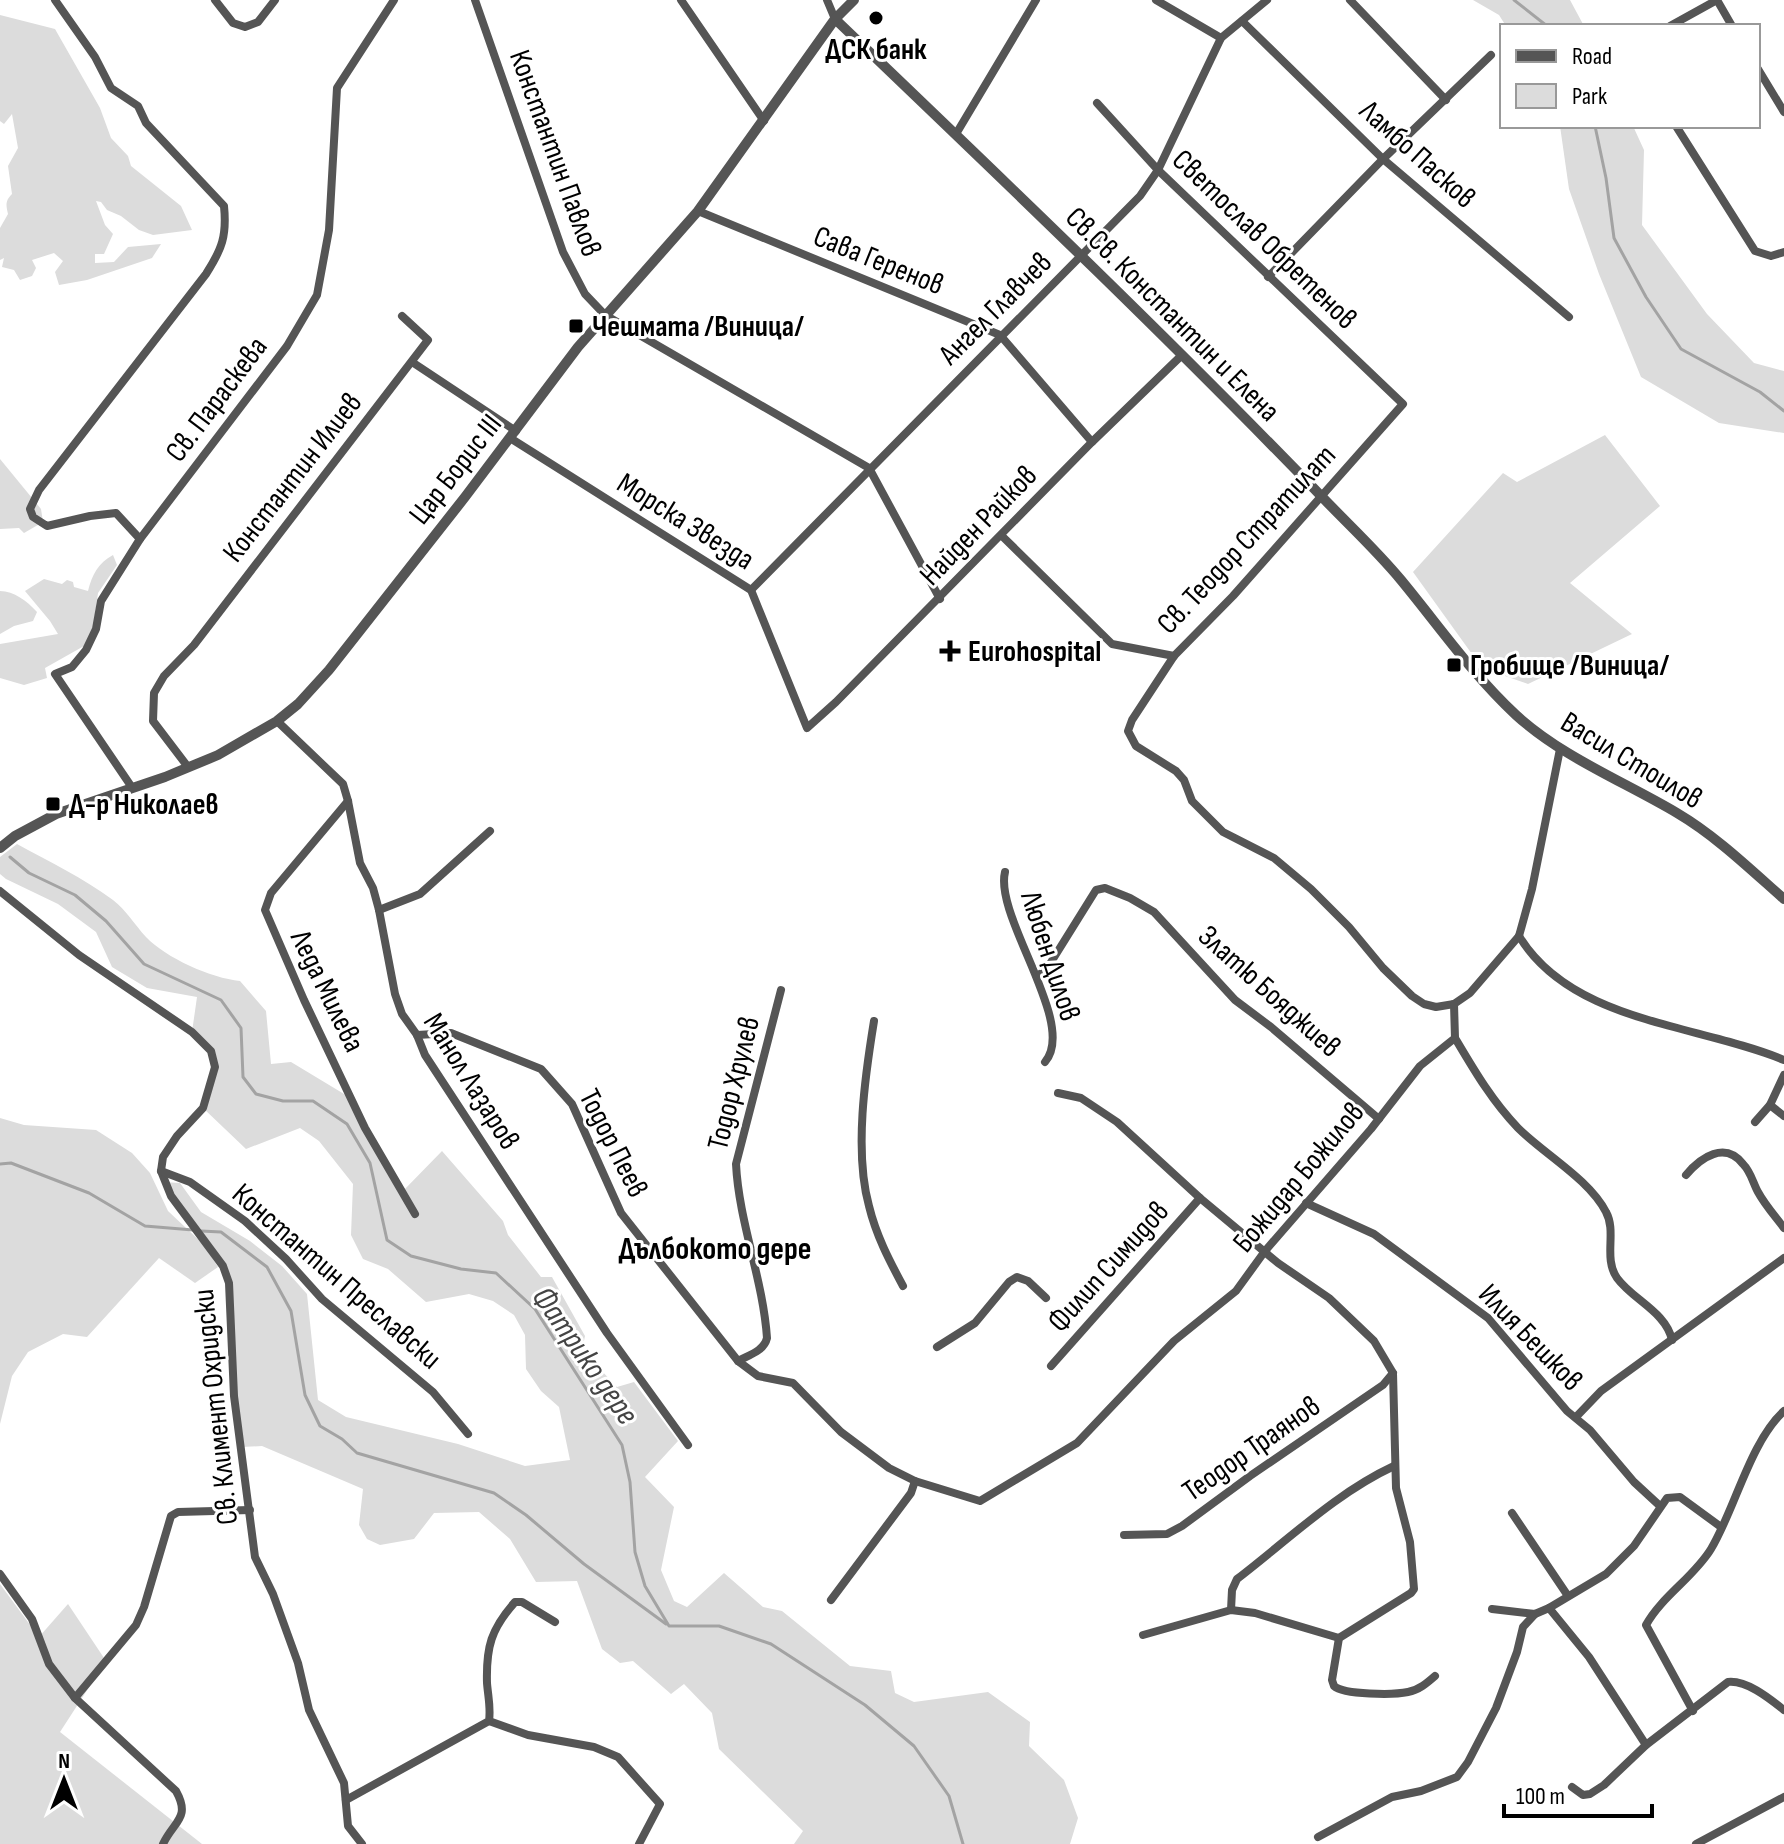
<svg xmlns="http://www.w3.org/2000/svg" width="1784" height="1844" viewBox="0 0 1784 1844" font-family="'Sofia Sans Condensed',sans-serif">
<rect width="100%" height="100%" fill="#fff"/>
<g fill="#dcdcdc">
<path d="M1473,0H1570L1584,26H1506L1499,15Z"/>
<path d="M0,15L55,29L100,108L111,138L128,156L131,166L181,206L192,230L153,235L139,230L121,216L107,210L101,202L96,201L105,225L113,234L104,254H95V263L114,262L128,247L161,244L152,258L87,280L59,285L55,272L63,261L54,253L32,260L36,268L32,276L20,280L14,270L2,267L4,258L0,260V228L8,214C6,205 5,201 12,194L8,166L18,148L12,114L4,124L0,121Z"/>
<path d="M1560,126H1633L1644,150L1642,225L1707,314L1754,363L1784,371V433L1719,423L1641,377L1599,274L1569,189Z"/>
<path d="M1605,435L1660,506L1570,583L1632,634L1528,684L1482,668L1413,572L1503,473L1517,482Z"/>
<path d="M0,459L41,509L43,522L24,533L19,528L0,529Z"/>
<path d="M113,555L117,565L98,593L93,628L84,646L45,668L47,678L24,685L0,678V644L58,634L50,621L25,591L44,579L62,584L67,580L73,582L74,587L88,591C92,575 98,563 113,555Z"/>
<path d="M0,591C14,591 27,601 37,612L33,621L14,626L0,634Z"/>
<path d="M17,844C50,862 83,878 113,900C126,910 135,925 146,937C166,958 211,978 240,981L266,1011L271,1064L291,1062L354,1100L403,1191L442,1151L503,1221L508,1235L541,1277H552L585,1336L582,1350L617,1387L634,1382L678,1441L645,1477L674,1507L661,1570L674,1601L687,1607L724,1573L763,1607L782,1611L850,1666L891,1671L895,1693L914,1702L988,1692L1030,1722L1029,1746L1064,1780L1078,1818L1070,1844H794L803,1831L719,1749L712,1713L684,1684L671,1694L633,1661L620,1663L602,1649L577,1581L536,1582L510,1539L479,1512L434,1513L414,1539L380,1545L367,1539L359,1525L363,1489L262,1446L242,1447L234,1396L229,1283L222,1266L163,1182L180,1183L201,1212L250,1241L282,1266L307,1294L318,1400L346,1417L458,1444L525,1466L570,1460L559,1407L541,1391L526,1369L525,1335L514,1315L493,1301L469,1294L426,1302L388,1269L363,1259L351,1235L353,1184L319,1141L300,1128L246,1149L203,1108L215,1067L211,1051L192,1032L197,997L147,988L112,967L96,932L58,904L6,879L0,874V857Z"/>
<path d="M0,1118L24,1125L96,1130L132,1153L150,1173L168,1211L203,1244L218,1267L195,1283L159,1258L87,1337L63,1334L28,1352L12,1376L0,1424Z"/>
<path d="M0,1584L39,1637L68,1604L106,1661L60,1732L202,1844H0Z"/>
</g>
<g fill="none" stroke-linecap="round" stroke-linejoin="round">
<g stroke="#a3a3a3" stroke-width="3">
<path d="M1514,0L1547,26"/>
<path d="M1595,126L1606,178L1614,238L1646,297L1681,349L1760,392L1784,411"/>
<path d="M10,857L29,873L75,895L106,921L144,964L221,1000L241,1028L243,1077L256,1094L283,1101H313L347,1124L370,1163L387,1240L411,1256L461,1269L496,1273L535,1309L622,1445L630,1482L635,1552L645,1586L669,1626H719L771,1644L865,1705L914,1746L949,1796L963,1844"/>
<path d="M0,1164L11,1163L89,1193L145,1226L193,1230"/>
<path d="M201,1231L221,1232L267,1267L291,1311L305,1395L320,1426L342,1439L357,1453L494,1493L526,1515L584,1564L666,1624"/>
</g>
<g stroke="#555" stroke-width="8">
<path d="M55,0L95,57L111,88L138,106L146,123L224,206C227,236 222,249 206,274L39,490L30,509L33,517L47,526L90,516L116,513L140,539"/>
<path d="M215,0L233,23L245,27L258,22L275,0"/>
<path d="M475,0L563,252L585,294L605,315L869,468L940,599"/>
<path d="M681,0L764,121"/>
<path d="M827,0L835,19"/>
<path d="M1156,0L1221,38"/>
<path d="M1350,0L1446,100"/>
<path d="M1242,21L1383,159L1569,317"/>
<path d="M1670,26L1717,0L1732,26"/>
<path d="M1758,69L1784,112"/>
<path d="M1097,103L1158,170L1403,404L1233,596L1174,656L1132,720L1128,731L1136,746L1176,771L1184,780L1192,801L1223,832L1274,858L1311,889L1349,927L1383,968L1412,996L1424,1004L1436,1007L1454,1004L1470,993L1519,936L1532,889L1560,749"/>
<path d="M1676,126L1755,251L1771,256L1784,252"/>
<path d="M956,134L1036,0"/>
<path d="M698,211L1000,335L1092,442"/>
<path d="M1268,277L1383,159L1491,55"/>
<path d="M412,362L516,431"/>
<path d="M510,438L751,590L807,728L836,702L1092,442L1182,355"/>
<path d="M1002,536L1112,644L1174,656"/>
<path d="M751,590L1140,196L1158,170L1221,38L1267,0"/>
<path d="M277,721L343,784L348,801L360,863L373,888L379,910L395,994L402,1014L417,1035L425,1055L607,1333L688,1445"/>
<path d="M188,767L153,721L154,693L164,676L194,645L428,340L402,316"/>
<path d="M131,786L55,674L72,667L86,650L96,629L101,601L140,539L287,346L317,295L329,230L337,88L394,0"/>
<path d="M348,801L271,893L265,910L304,1000L365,1128L415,1214"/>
<path d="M1005,872C994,917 1078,1024 1045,1062"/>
<path d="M0,891L79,955L192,1032L211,1051L215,1067L203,1108L177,1136L163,1157L161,1171L171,1196L223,1266L229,1283L234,1396L255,1557L273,1594L298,1663L309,1710L344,1783L348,1826L362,1844"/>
<path d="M379,910L420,894L490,831"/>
<path d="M1519,936C1572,1023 1698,1024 1784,1060"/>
<path d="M1037,977L1048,967L1096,890L1105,888L1130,898L1154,912L1235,1000L1271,1027L1379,1119"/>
<path d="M874,1021C865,1076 854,1152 869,1206C876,1235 889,1260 903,1286"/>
<path d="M417,1035L451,1033L541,1069L572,1104L621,1213L738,1361L758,1376L793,1383L841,1432L889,1468L915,1481L980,1501L1077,1443L1174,1341L1236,1291L1265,1251L1371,1129L1420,1066L1455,1038L1454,1004"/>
<path d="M1455,1038C1474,1070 1492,1101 1518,1128C1544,1154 1589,1179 1606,1212C1617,1232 1603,1258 1617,1278C1633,1300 1666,1312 1672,1340"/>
<path d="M1058,1093L1081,1098L1117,1122L1200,1198L1278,1263L1329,1298L1374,1341L1393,1373L1396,1488L1410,1542L1414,1589L1411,1593L1339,1638L1332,1680L1334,1686C1344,1695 1394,1695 1408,1692C1419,1690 1427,1683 1435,1676"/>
<path d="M1770,1105L1784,1116"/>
<path d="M1755,1122L1770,1105L1784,1075"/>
<path d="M161,1171L190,1182L245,1221L286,1259L322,1299L433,1392L468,1434"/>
<path d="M1686,1175C1701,1157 1725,1141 1743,1164C1751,1172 1753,1183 1758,1192C1765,1205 1775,1216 1784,1228"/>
<path d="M1306,1203L1374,1234L1488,1318L1567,1411L1590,1430L1634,1482L1660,1506"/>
<path d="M937,1347L975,1323L1009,1282L1017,1277L1028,1281L1046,1298"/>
<path d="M738,1361C749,1355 764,1351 767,1338C763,1279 739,1223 736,1164L781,990"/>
<path d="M1051,1366L1200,1198"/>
<path d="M1576,1417L1601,1391L1784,1258"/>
<path d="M1512,1513L1568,1596"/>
<path d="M1124,1535L1167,1534L1182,1526L1250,1476L1383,1385L1393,1373"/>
<path d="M0,1574L32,1619L49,1664L75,1698L176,1791C191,1818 174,1821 163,1844"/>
<path d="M831,1600L911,1493L915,1481"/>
<path d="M1549,1608L1589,1657L1646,1745"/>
<path d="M1492,1609L1535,1614L1549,1608L1606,1574L1634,1546L1667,1498L1680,1497L1721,1527"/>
<path d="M1231,1610L1232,1590L1237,1579C1288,1540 1336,1493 1394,1466"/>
<path d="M1143,1635L1231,1610L1255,1613L1339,1638"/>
<path d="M75,1698L136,1625L144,1607L171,1516L178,1512L250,1510"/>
<path d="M1693,1711L1646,1625C1662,1596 1694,1577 1711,1549C1735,1509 1750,1442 1784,1411"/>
<path d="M489,1721L528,1735L594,1747L618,1757L660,1804L639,1844"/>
<path d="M1572,1787L1583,1795L1590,1794L1604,1785L1646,1745L1728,1682C1747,1680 1770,1699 1784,1710"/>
<path d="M346,1800L489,1721C491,1708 488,1696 487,1683C486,1647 491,1629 515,1602H522L555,1622"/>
<path d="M1318,1837L1392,1797L1421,1791L1457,1777L1468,1762L1496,1708L1517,1652L1523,1627L1535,1614"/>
<path d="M1696,1844L1784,1797"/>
</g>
<g stroke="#555" stroke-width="10">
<path d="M835,19C1000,177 1166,335 1325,500C1350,526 1378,552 1401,580C1439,626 1472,674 1516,715C1562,757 1623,781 1677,813C1716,836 1750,869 1784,899"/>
<path d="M0,848L15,836L56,814L165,777L218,755L277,721L298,704L329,670L465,497L578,347L698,211L835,19L854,0"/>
</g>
</g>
<g fill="#000" stroke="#fff" stroke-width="3">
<circle cx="876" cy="18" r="8"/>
<rect x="568" y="318" width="16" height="16" rx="4"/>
<path d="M946 639h8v8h8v8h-8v8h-8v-8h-8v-8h8z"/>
<rect x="1446" y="657" width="16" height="16" rx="4"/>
<rect x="45" y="796" width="16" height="16" rx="4"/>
</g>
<g text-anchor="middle" stroke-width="6" stroke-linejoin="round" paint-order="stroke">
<g font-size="30" font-weight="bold" fill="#000" stroke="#fff" text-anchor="start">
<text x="876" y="59" text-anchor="middle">ДСК банк</text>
<text x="592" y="336">Чешмата /Виница/</text>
<text x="968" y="661">Eurohospital</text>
<text x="1470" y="675">Гробище /Виница/</text>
<text x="69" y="814">Д-р Николаев</text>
</g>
<g font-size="30" fill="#000" stroke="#fff">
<text transform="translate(556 153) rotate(70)" y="10">Константин Павлов</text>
<text transform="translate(1418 154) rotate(42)" y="10">Ламбо Пасков</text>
<text transform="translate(1265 239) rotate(44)" y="10">Светослав Обретенов</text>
<text transform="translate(879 260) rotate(22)" y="10">Сава Геренов</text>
<text transform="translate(995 308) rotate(-45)" y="10">Ангел Главчев</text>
<text transform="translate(1173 314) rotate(45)" y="10">Св.Св. Константин и Елена</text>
<text transform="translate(216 399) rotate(-53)" y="10">Св. Параскева</text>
<text transform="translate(455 469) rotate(-52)" y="10">Цар Борис III</text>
<text transform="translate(292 477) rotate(-52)" y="10">Константин Илиев</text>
<text transform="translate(686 521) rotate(32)" y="10">Морска Звезда</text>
<text transform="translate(978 525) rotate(-46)" y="10">Найден Райков</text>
<text transform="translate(1246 539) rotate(-47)" y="10">Св. Теодор Стратилат</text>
<text transform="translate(1632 760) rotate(31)" y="10">Васил Стоилов</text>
<text transform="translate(1051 956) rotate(72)" y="10">Любен Дилов</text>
<text transform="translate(328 991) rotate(64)" y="10">Леда Милева</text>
<text transform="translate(1270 991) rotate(42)" y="10">Златю Бояджиев</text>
<text transform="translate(472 1081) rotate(58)" y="10">Манол Лазаров</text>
<text transform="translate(733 1083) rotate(-76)" y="10">Тодор Хрулев</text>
<text transform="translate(614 1143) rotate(63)" y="10">Тодор Пеев</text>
<text transform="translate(1298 1177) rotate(-50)" y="10">Божидар Божилов</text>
<text transform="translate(1108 1266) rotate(-48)" y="10">Филип Симидов</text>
<text transform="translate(337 1276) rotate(41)" y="10">Константин Преславски</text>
<text transform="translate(1531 1337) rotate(46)" y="10">Илия Бешков</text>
<text transform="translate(215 1407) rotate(-96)" y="10">Св. Климент Охридски</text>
<text transform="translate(1251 1448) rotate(-35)" y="10">Теодор Траянов</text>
</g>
<g font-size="32" font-weight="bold" fill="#000" stroke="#fff">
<text x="715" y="1259">Дълбокото дере</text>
</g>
<g font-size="32" font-style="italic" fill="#444" stroke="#fff">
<text transform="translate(586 1355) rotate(55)" y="11">Фатрико дере</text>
</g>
</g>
<rect x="1500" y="24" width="260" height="104" fill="#ffffff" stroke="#999999" stroke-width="2"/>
<rect x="1516" y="50" width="40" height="12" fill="#555555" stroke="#999999" stroke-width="2"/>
<text x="1572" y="64" font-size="24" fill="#000000">Road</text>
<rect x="1516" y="84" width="40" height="24" fill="#dcdcdc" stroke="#999999" stroke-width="2"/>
<text x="1572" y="104" font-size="24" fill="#000000">Park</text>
<g transform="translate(64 1780)" stroke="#ffffff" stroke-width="6" paint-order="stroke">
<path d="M0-6L14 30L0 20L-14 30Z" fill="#000000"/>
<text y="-12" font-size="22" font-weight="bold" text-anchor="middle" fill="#000000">N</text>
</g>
<path d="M1504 1804v12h148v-12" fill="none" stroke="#000000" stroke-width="4"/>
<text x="1516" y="1804" font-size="24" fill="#000000" stroke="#ffffff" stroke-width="6" paint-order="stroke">100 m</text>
</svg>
